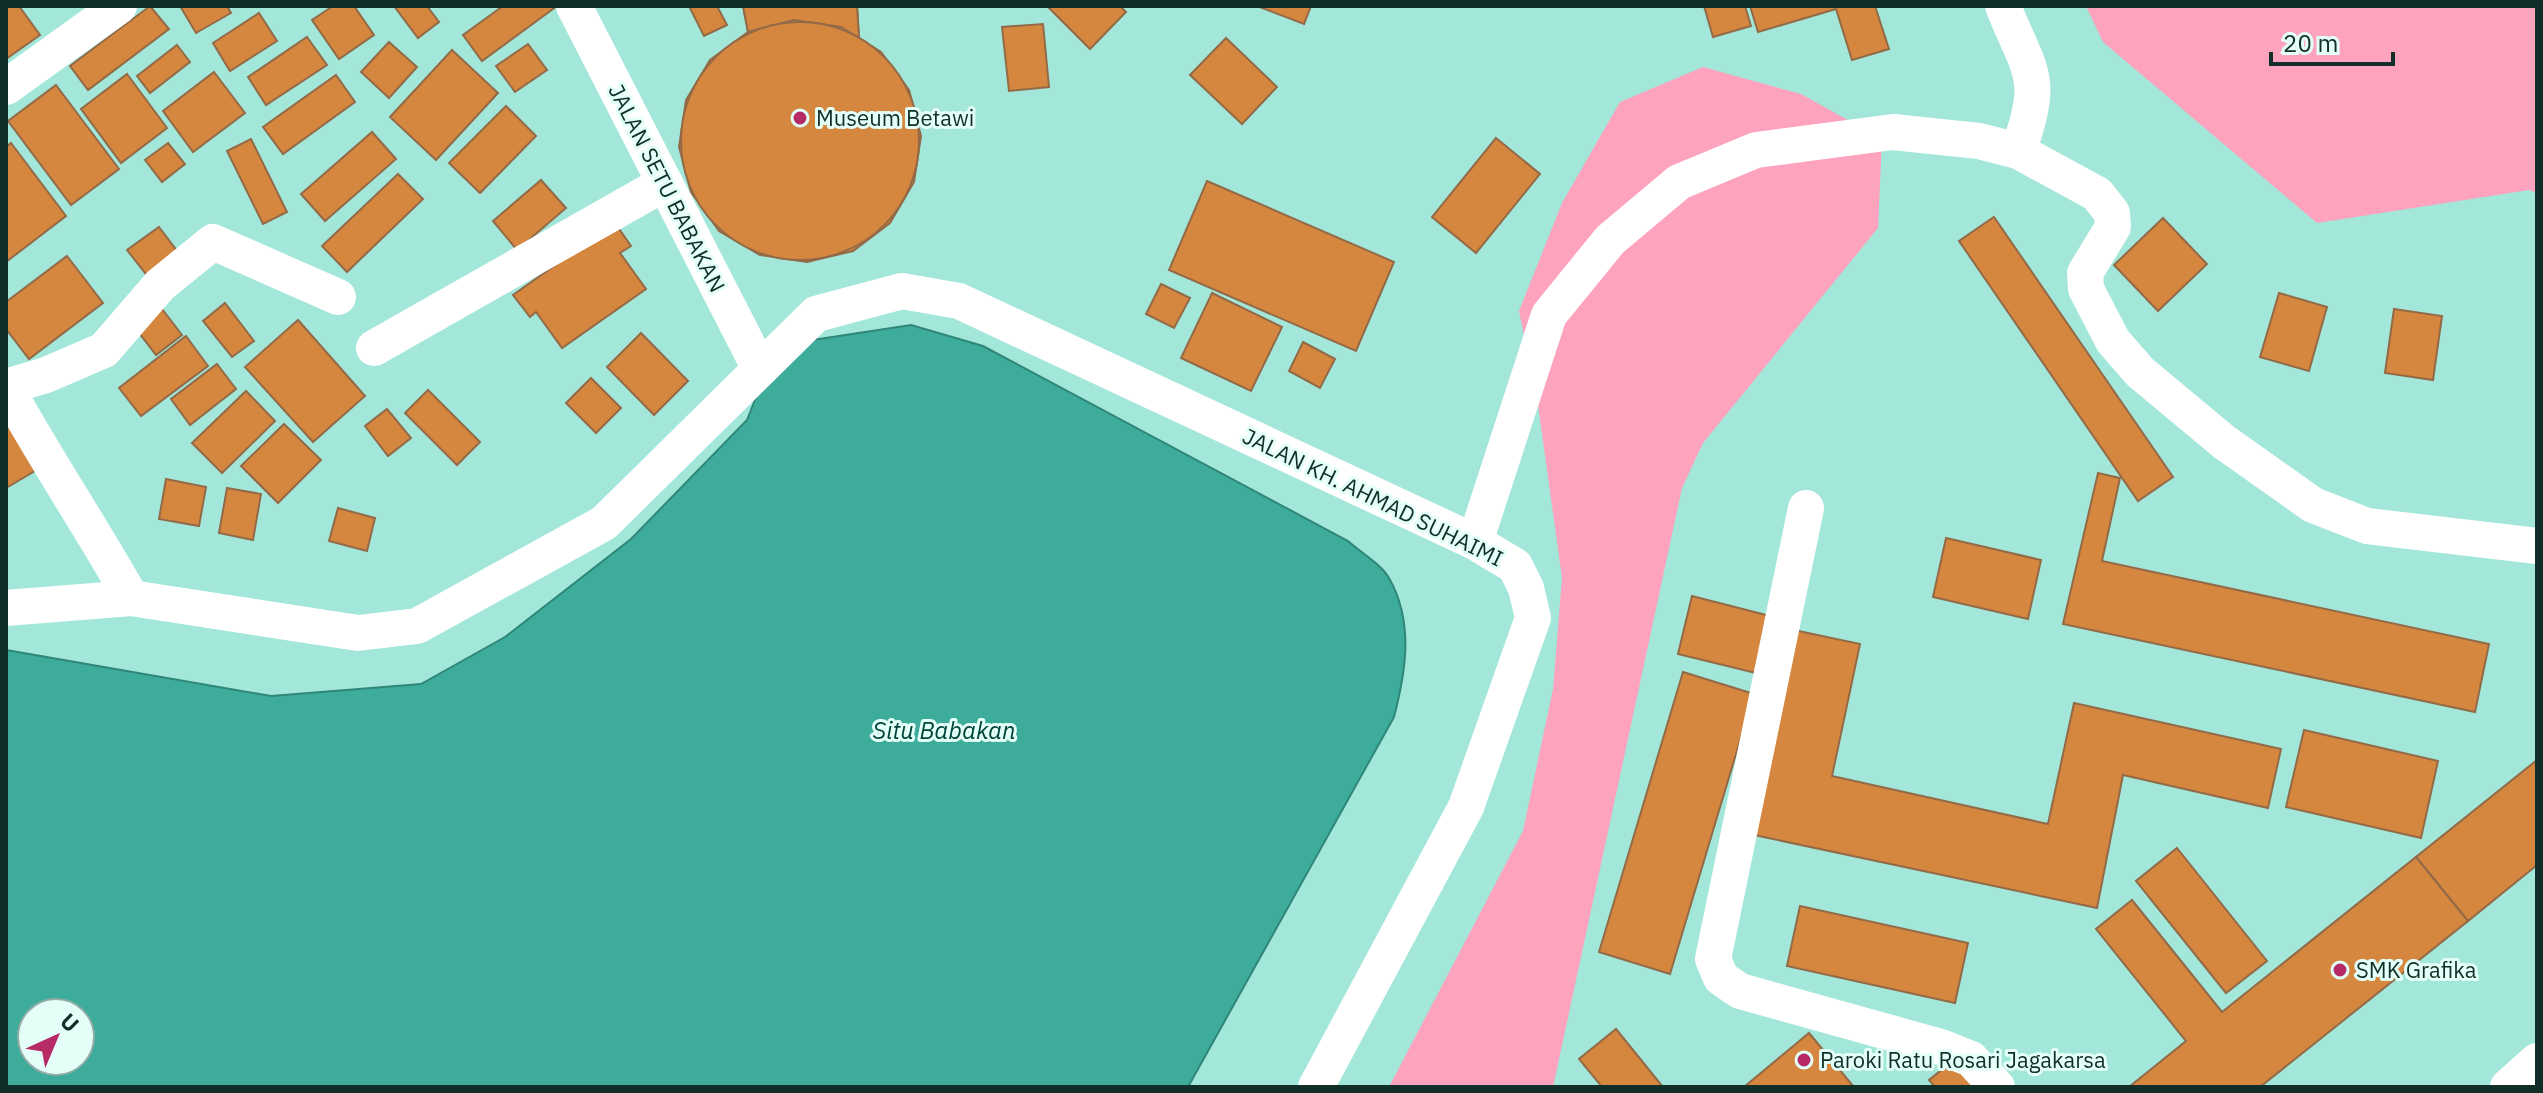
<svg xmlns="http://www.w3.org/2000/svg" width="2543" height="1093" viewBox="0 0 2543 1093" font-family="'IBM Plex Sans',sans-serif">
<rect width="100%" height="100%" fill="#a2e7d9"/>
<g fill="#fda3be">
<path d="M2086,6H2537V193L2529,190L2317,223L2103,42Z"/>
<path d="M1703,67L1801,94L1882,139L1878,228L1703,443L1682,488L1553,1087H1389L1523,831L1553,689L1562,578L1537,398L1519,311L1562,203L1620,102Z"/>
</g>
<path fill="#3dac9a" stroke="#308678" stroke-width="2" fill-rule="evenodd" d="M911,325L983,346L1348,541C1360,552 1381,564 1389,578C1414,622 1406,671 1394,717L1188,1087H6V650L271,696L421,684L505,637L631,539L747,420L768,367L793,343ZM32,1013H80V1061H32Z"/>
<g fill="#d5873f" stroke="#936a47" stroke-width="2">
<path d="M6,6H19L40,35L6,59Z"/>
<path d="M150,6L169,29L88,90L70,66Z"/>
<path d="M180,6H227L231,13L196,33Z"/>
<path d="M333,6H354L374,35L339,59L312,20Z"/>
<path d="M394,6H427L439,22L418,38Z"/>
<path d="M503,6H557L482,61L463,35Z"/>
<path d="M689,6H717L727,25L704,36Z"/>
<path d="M743,6H857L859,38L881,52L909,90L921,136L914,182L890,223L853,251L807,262L760,255L719,231L691,192L679,147L686,100L710,60L748,32Z"/>
<path d="M743,6H857L859,38L841,27L794,20L748,32Z"/>
<path d="M1047,6H1120L1126,12L1090,49Z"/>
<path d="M1257,6H1311L1304,24Z"/>
<path d="M1704,6H1745L1751,26L1713,37Z"/>
<path d="M1750,6H1875L1889,49L1852,60L1836,9L1758,32Z"/>
<path d="M259,13L277,41L230,71L213,43Z"/>
<circle cx="800" cy="141" r="119"/>
<path d="M1043,24L1049,87L1009,91L1002,27Z"/>
<path d="M307,37L327,65L266,105L248,77Z"/>
<path d="M1226,38L1277,87L1242,124L1190,75Z"/>
<path d="M389,42L417,67L389,98L361,72Z"/>
<path d="M528,44L547,70L515,92L496,66Z"/>
<path d="M177,45L190,62L150,93L137,76Z"/>
<path d="M452,50L498,93L436,160L390,117Z"/>
<path d="M214,72L245,113L193,152L163,111Z"/>
<path d="M127,74L167,128L121,163L81,109Z"/>
<path d="M336,75L355,102L283,154L263,127Z"/>
<path d="M56,85L119,169L71,205L8,121Z"/>
<path d="M506,106L536,136L480,193L449,163Z"/>
<path d="M372,132L396,159L325,221L301,194Z"/>
<path d="M1496,138L1540,174L1476,253L1432,217Z"/>
<path d="M251,139L287,212L263,224L227,151Z"/>
<path d="M11,143L66,216L6,262V147Z"/>
<path d="M168,143L185,164L162,182L145,160Z"/>
<path d="M398,174L423,199L347,272L322,246Z"/>
<path d="M541,180L566,208L517,250L493,221Z"/>
<path d="M1207,181L1394,262L1356,351L1169,270Z"/>
<path d="M1994,217L2173,477L2138,501L1959,241Z"/>
<path d="M2163,218L2207,264L2158,311L2114,265Z"/>
<path d="M615,223L631,246L620,253L646,289L562,348L536,312L530,317L513,295Z"/>
<path d="M159,227L184,260L153,283L127,250Z"/>
<path d="M67,256L103,303L29,359L6,329V302Z"/>
<path d="M1161,284L1190,298L1174,328L1146,314Z"/>
<path d="M1212,293L1282,327L1251,391L1181,358Z"/>
<path d="M2279,293L2327,307L2309,371L2260,357Z"/>
<path d="M225,303L254,341L232,357L203,321Z"/>
<path d="M159,305L182,335L156,355L133,325Z"/>
<path d="M2394,309L2442,316L2433,380L2385,373Z"/>
<path d="M298,320L365,396L313,442L245,367Z"/>
<path d="M641,333L688,381L654,415L607,367Z"/>
<path d="M186,336L208,366L141,416L119,388Z"/>
<path d="M1303,342L1335,359L1320,388L1289,371Z"/>
<path d="M217,364L236,389L190,425L171,399Z"/>
<path d="M591,378L621,408L596,433L566,403Z"/>
<path d="M428,390L480,442L457,465L405,413Z"/>
<path d="M246,391L275,421L222,473L192,443Z"/>
<path d="M387,409L411,438L388,456L365,426Z"/>
<path d="M6,421L35,471L6,488Z"/>
<path d="M284,424L321,460L278,503L241,466Z"/>
<path d="M2098,473L2120,478L2102,561L2489,644L2475,712L2063,624Z"/>
<path d="M166,479L206,487L199,526L159,519Z"/>
<path d="M227,488L261,494L253,540L219,533Z"/>
<path d="M338,508L375,518L367,551L329,541Z"/>
<path d="M1946,538L2041,560L2028,619L1933,597Z"/>
<path d="M1692,596L1774,617L1760,674L1678,654Z"/>
<path d="M1789,629L1860,644L1832,776L2048,824L2074,703L2281,749L2268,808L2123,775L2097,908L1754,835Z"/>
<path d="M1683,672L1754,694L1670,974L1599,952Z"/>
<path d="M2304,730L2438,761L2421,838L2286,807Z"/>
<path d="M2537,760V865L2468,921L2416,857Z"/>
<path d="M2177,848L2267,961L2226,993L2136,881Z"/>
<path d="M2416,857L2468,921L2260,1087H2129L2186,1041L2096,929L2132,900L2222,1012Z"/>
<path d="M1800,906L1968,943L1955,1003L1787,966Z"/>
<path d="M1616,1029L1663,1087H1602L1579,1059Z"/>
<path d="M1809,1033L1854,1087H1744Z"/>
<path d="M1959,1056L1985,1087H1935L1929,1080Z"/>
</g>
<g fill="none" stroke-linecap="round" stroke-linejoin="round">
<g stroke="#fff" stroke-width="36">
<path d="M574,6L760,369"/>
<path d="M2003,6C2029,72 2046,76 2018,151"/>
<path d="M6,87L119,6"/>
<path d="M374,348L665,183"/>
<path d="M6,387L46,375L104,350L160,285L213,242L338,297"/>
<path d="M6,387C45,459 91,526 131,598"/>
<path d="M1806,508L1713,959L1721,978L1740,991L1941,1047L1971,1059L1997,1087"/>
<path d="M1475,542L1549,315L1610,240L1679,182L1756,150L1893,132L1979,141L2018,151L2097,194L2112,213L2113,227L2085,273L2086,289L2113,341L2140,372L2224,442L2313,505L2367,526L2537,546"/>
<path d="M6,608L131,598L358,633L417,626L604,523L816,314L902,291L959,301L1475,542L1515,566L1526,588L1533,618L1466,807L1316,1087"/>
<path d="M2508,1087L2537,1061"/>
</g>
</g>
<g fill="#b62b65" stroke="#e4fff8" stroke-width="3">
<circle cx="800" cy="118" r="8"/>
<circle cx="2340" cy="970" r="8"/>
<circle cx="1804" cy="1060" r="8"/>
</g>
<g text-anchor="middle" stroke-width="6" stroke-linejoin="round" paint-order="stroke">
<g font-size="22" fill="#112e29" stroke="#e4fff8" text-anchor="start">
<text x="816" y="126">Museum Betawi</text>
<text x="2356" y="978">SMK Grafika</text>
<text x="1820" y="1068">Paroki Ratu Rosari Jagakarsa</text>
</g>
<g font-size="22" fill="#112e29" stroke="#e4fff8">
<text transform="translate(667 188) rotate(63)" y="8">JALAN SETU BABAKAN</text>
<text transform="translate(1373 497) rotate(26)" y="8">JALAN KH. AHMAD SUHAIMI</text>
</g>
<g font-size="24" font-style="italic" fill="#00453c" stroke="#e4fff8">
<text x="944" y="739">Situ Babakan</text>
</g>
</g>
<rect width="2543" height="1093" fill="none" stroke="#112e29" stroke-width="16"/>
<g transform="translate(56 1037) rotate(44)"><circle r="38" fill="#e4fff8" stroke="#90aba5" stroke-width="2"/>
<path d="M0-6L14 30L0 20L-14 30Z" fill="#b62b65"/>
<text y="-12" font-size="22" font-weight="bold" text-anchor="middle" fill="#112e29">U</text>
</g>
<path d="M2271 52v12h122v-12" fill="none" stroke="#112e29" stroke-width="4"/>
<text x="2283" y="52" font-size="24" fill="#112e29" stroke="#e4fff8" stroke-width="6" paint-order="stroke">20 m</text>
</svg>
